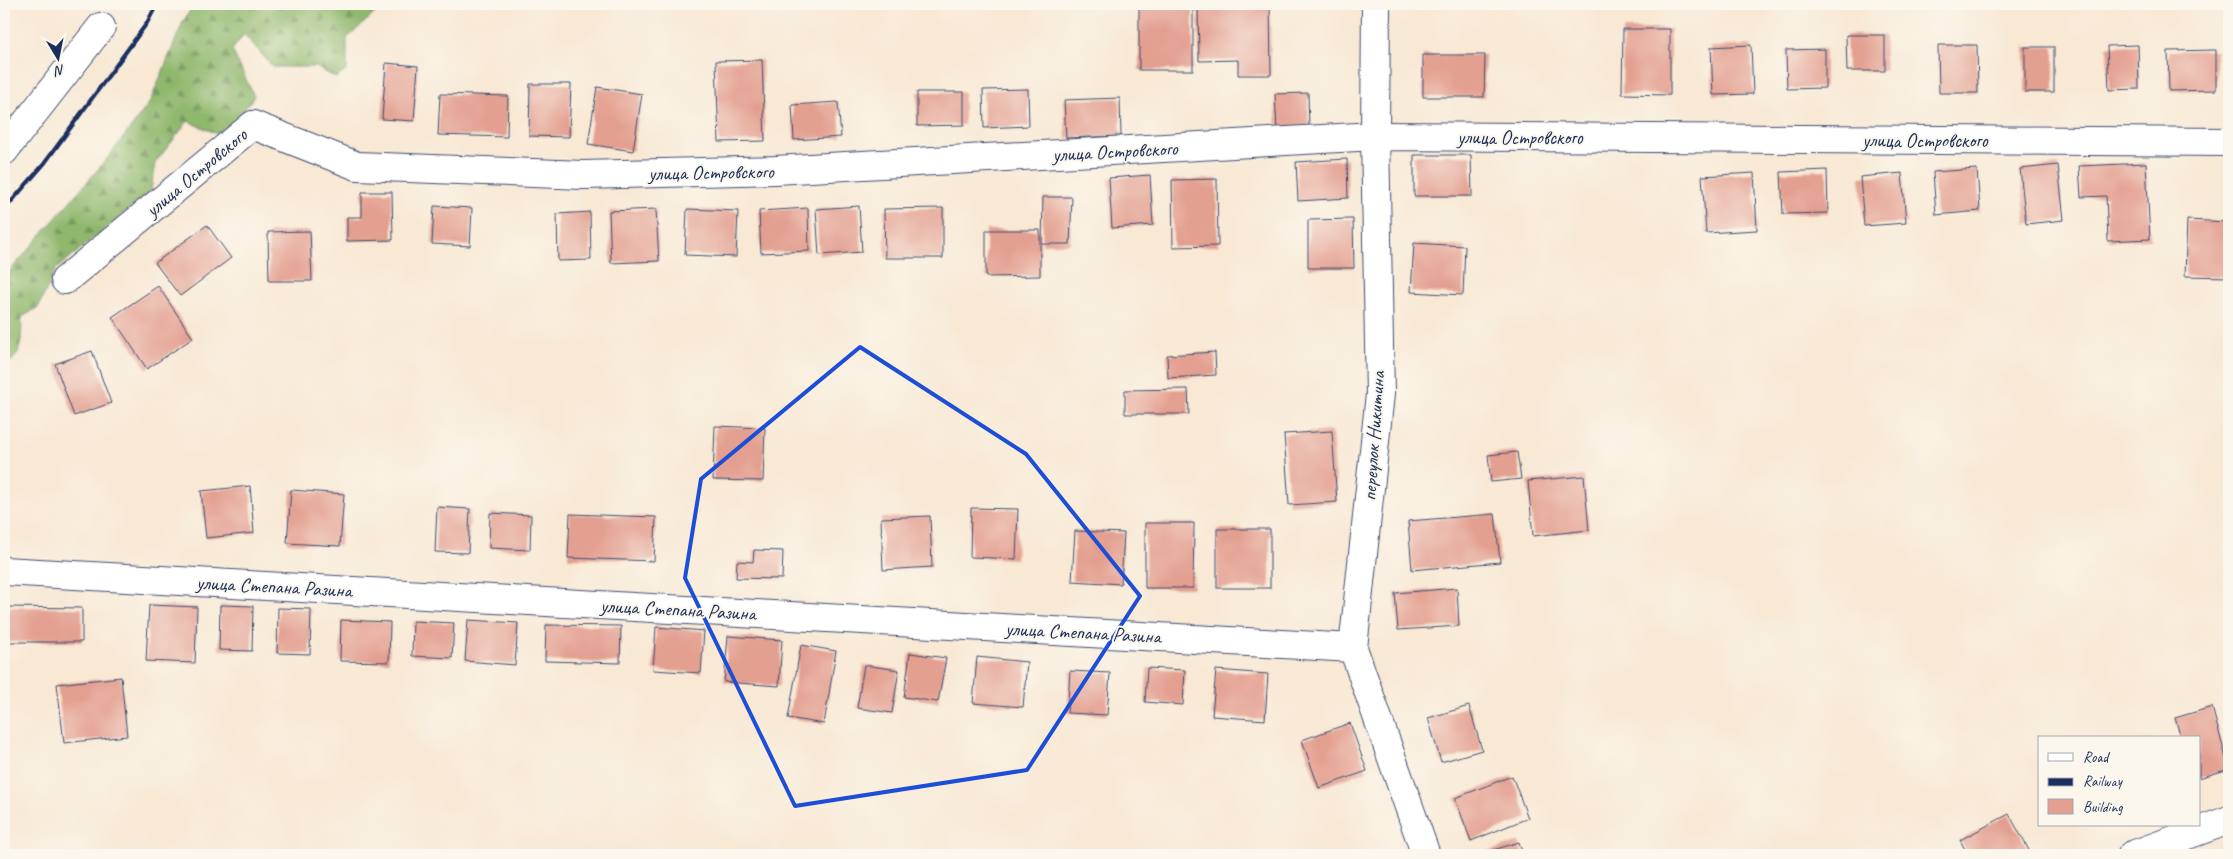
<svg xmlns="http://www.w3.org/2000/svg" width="2233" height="859" viewBox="0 0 2233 859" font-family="Caveat,sans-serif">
<defs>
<pattern id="forest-firs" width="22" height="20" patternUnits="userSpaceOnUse" patternTransform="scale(1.25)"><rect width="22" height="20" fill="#90b86d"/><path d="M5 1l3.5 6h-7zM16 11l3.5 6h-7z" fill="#75965d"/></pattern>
</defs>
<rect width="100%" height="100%" fill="#fbf7ec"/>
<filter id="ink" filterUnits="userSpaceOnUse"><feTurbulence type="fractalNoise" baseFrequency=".02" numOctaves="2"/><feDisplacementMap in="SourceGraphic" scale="10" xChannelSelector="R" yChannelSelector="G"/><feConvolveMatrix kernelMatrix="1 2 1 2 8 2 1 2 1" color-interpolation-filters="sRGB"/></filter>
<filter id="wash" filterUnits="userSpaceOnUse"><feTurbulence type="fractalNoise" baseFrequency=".0096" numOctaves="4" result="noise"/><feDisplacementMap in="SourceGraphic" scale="20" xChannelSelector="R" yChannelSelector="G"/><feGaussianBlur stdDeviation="1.12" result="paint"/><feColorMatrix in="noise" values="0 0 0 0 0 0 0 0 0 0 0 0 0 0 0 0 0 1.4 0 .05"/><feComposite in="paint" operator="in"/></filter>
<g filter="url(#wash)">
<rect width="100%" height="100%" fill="#f8e8d4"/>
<path fill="url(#forest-firs)" stroke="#567466" d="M194,4H385L347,38V70L336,78L316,67H273L244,34L232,50L254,96L224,137L188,121L155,163L151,191L56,269L38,308L22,317C21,335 24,358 4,365V278L111,154L150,102L183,22Z"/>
<g id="blocks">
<g fill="#e39f90">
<rect x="1139" y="4" width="54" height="66"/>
<path d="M1198,4H1270L1271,75H1238V60L1199,61Z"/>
<path d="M1623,29H1670V95L1622,94Z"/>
<path d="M1846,35H1885V71H1847Z"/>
<path d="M1751,45L1753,94L1713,95L1711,47Z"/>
<path d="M1938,45H1977L1978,93H1939Z"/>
<path d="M2138,45L2139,89L2109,90L2107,46Z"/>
<rect x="2025" y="47" width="29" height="45"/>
<path d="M1825,49V88L1787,89L1786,50Z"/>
<path d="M2216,50V90L2169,91L2168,51Z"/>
<path d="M1423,55H1485L1484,97H1423Z"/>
<path d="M762,60L765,141L719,142L716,61Z"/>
<path d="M386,63L418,66L414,121L382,119Z"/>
<path d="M530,84H571L569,137L529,136Z"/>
<path d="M597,87L642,94L633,151L588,144Z"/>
<path d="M1028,89L1029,126L984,128L983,90Z"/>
<path d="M917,92H964V125L917,126Z"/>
<path d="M1308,93L1309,127L1277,129L1275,94Z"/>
<path d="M440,94L508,96L507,137L438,135Z"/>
<path d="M1120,98L1121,136L1066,138L1064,100Z"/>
<path d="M838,102L841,137L794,140L792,105Z"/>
<path d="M1414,155H1471L1472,196H1414Z"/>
<path d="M1347,159L1348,198L1298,201L1296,162Z"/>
<path d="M2146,163L2150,239L2108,241L2106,196L2081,197L2079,166Z"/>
<path d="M2058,165L2064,220L2026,224L2020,169Z"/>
<path d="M1977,169L1980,211L1936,215L1933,172Z"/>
<path d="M1827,170L1828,213L1783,214L1781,172Z"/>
<path d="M1754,173L1757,230L1706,233L1702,176Z"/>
<path d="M1902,173L1906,223L1864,226L1860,177Z"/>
<path d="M1150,175L1153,225L1112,228L1109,178Z"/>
<path d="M1217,179L1218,246L1173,247L1172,180Z"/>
<path d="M362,192H392L393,240L347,241V217H362Z"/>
<path d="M1043,197H1072L1070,244H1042Z"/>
<path d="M434,206L472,208L470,246L432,244Z"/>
<path d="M859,206L862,252L819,255L816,209Z"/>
<path d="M808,208L809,251L761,253L759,211Z"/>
<path d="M943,208V258H885L884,209Z"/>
<path d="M656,209L659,261L611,263L609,211Z"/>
<path d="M687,209L738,211L736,257L685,255Z"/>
<path d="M590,212L591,260L558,261L557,214Z"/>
<path d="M1353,219L1354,268H1308V220Z"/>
<path d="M2187,220L2229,222V277L2185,276Z"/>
<path d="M207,225L231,258L180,296L155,263Z"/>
<path d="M986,230H1040V276L986,277Z"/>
<path d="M310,231L312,281H269L268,232Z"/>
<path d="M1414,243L1465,246L1463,295L1411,292Z"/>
<path d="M158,286L193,338L147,369L112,317Z"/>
<path d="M92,351L111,403L74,416L55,364Z"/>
<path d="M1215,352L1216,375L1168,378L1167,355Z"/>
<path d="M1188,389L1189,414H1125V390Z"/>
<path d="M715,426L765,428L763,481L713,480Z"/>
<path d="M1332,431L1337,502L1289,505L1284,434Z"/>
<path d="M1517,452L1521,479L1491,482L1488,455Z"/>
<path d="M1584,476L1589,530L1533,536L1528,481Z"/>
<path d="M250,486L254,533L206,538L201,491Z"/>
<path d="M291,490L344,494L340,546L287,543Z"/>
<path d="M437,507L470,509L468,553L435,552Z"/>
<path d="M971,508L1018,509L1016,559L970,557Z"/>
<path d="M490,513L531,515L530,550L489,548Z"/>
<path d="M570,514L656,517L654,561L568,558Z"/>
<path d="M1495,514L1500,562L1412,570L1408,521Z"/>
<path d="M930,516L932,567L883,570L881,518Z"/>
<path d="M1145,523H1194L1193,588H1145Z"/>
<rect x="1217" y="529" width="53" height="59"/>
<path d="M1075,531L1124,533L1121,584L1072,581Z"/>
<path d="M754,550L783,551L782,579L736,578L737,561L753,562Z"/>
<path d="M1457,588L1459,626L1398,630L1395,593Z"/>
<path d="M149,605L197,607L195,663L146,661Z"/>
<path d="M220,605L253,606L252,651L219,650Z"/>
<path d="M4,607L82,608V642H4Z"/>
<path d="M278,608L311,609L310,654L277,653Z"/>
<path d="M341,620L390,622L389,662L340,661Z"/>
<path d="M468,620L518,623L515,665L465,661Z"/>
<path d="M413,621L454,623L452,658L412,656Z"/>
<path d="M546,625L621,626L620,663L545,661Z"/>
<path d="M656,627L704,631L701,673L653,670Z"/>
<path d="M728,636L782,640L779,686L724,682Z"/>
<path d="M801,645L836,651L824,724L788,718Z"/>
<path d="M910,653L946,658L938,702L904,697Z"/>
<path d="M977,657L1027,662L1023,707L973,703Z"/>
<path d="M864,665L899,670L892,713L857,708Z"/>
<path d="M1147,668L1185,670L1183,705L1145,702Z"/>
<path d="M1216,670L1268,674L1265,720L1212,716Z"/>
<path d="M1070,671L1110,673L1107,715L1067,713Z"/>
<path d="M121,677L127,736L64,743L57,684Z"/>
<path d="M1469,706L1482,750L1441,762L1428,718Z"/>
<path d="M2212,707L2229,769L2199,778V738H2181L2175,718Z"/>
<path d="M1350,723L1367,771L1319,788L1302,740Z"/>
<path d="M1512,776L1528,818L1471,841L1455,798Z"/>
<path d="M2009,814L2030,852L2023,855H1968L1960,840Z"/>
<path d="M1519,842L1523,855H1481V854Z"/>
</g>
</g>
</g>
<g filter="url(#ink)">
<use href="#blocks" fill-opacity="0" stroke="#3c4b70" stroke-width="1"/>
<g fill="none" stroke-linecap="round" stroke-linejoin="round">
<g stroke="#3c4b70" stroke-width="30">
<g id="minor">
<path d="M1376,4L1375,136L1380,394L1353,648L1426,855"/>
<path d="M4,151L101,27"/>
<path d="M65,280L253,125L357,166L583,175L775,170L1375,136L2229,142"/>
<path d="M4,571L1353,648"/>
<path d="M2132,855L2229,820"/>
</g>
</g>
<use href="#minor" stroke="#fff" stroke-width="28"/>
<path stroke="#1b2f5e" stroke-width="4" d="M4,210L44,164L147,23L157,4"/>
</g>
</g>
<path fill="none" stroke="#1d4ed8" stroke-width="4" stroke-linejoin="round" d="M860,347L1026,454L1140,596L1027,770L795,806L685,578L701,479Z"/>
<g text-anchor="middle" stroke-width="4" stroke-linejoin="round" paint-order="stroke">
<g font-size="20" fill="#1b2f5e" stroke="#fbf7ec">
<text x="1520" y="144">улица Островского</text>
<text x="1925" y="147">улица Островского</text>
<text transform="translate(1115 151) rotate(-3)" y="7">улица Островского</text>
<text transform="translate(196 172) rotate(-40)" y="7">улица Островского</text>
<text transform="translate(711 172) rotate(-1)" y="7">улица Островского</text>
<text transform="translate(1373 436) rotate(-86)" y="7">переулок Никитина</text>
<text transform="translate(274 586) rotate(3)" y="7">улица Степана Разина</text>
<text transform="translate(678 609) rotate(3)" y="7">улица Степана Разина</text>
<text transform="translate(1083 632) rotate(3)" y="7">улица Степана Разина</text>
</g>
</g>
<rect width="2233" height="859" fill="none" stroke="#fbf7ec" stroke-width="20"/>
<rect x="2038" y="736" width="162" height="90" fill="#fbf7ec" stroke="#a1a7b3"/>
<rect x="2048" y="753" width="25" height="8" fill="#ffffff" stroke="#a1a7b3"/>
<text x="2083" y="762" font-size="15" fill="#1b2f5e">Road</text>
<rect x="2048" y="778" width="25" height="8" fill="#1b2f5e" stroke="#a1a7b3"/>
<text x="2083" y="786" font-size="15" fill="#1b2f5e">Railway</text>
<rect x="2048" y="799" width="25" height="15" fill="#e39f90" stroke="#a1a7b3"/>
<text x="2083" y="812" font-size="15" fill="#1b2f5e">Building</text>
<g transform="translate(58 58) rotate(170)" stroke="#fbf7ec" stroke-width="4" paint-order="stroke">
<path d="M0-4L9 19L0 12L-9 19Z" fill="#1b2f5e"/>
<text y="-8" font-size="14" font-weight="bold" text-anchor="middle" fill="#1b2f5e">N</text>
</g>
</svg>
